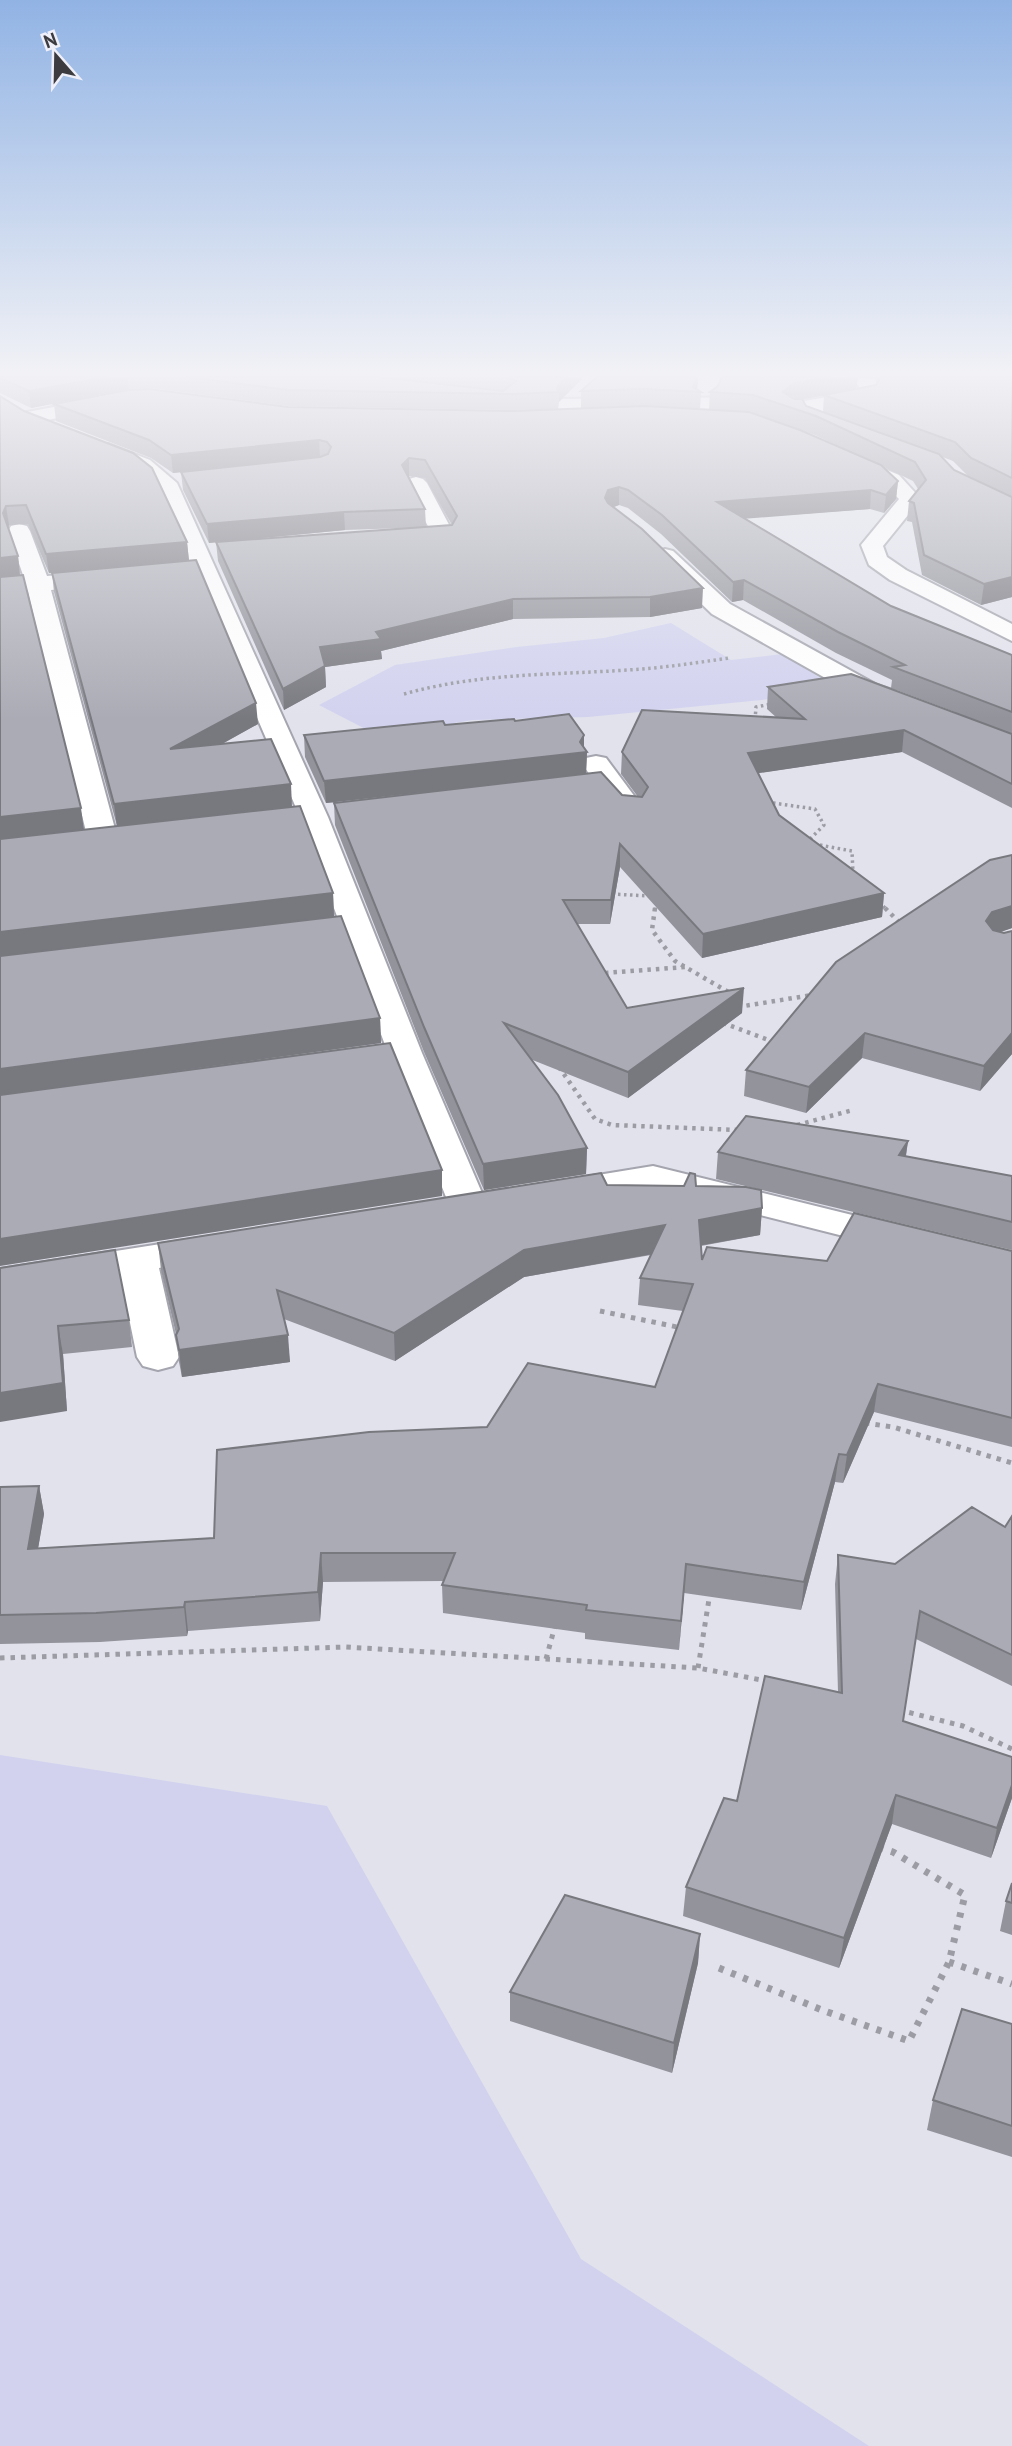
<svg xmlns="http://www.w3.org/2000/svg" width="1012" height="2446" viewBox="0 0 1012 2446" font-family="'PT Sans',sans-serif">
<rect width="100%" height="100%" fill="#e1e2ec"/>
<g fill="#d2d2ef">
<path d="M671,623L731,660L783,654L842,692L588,717L472,720L379,736L319,705L395,665L517,647L604,638Z"/>
<path d="M0,1755L327,1806L581,2259L869,2446H0Z"/>
</g>
<g fill="none" stroke-linecap="round" stroke-linejoin="round">
<g stroke="#a4a5ae" stroke-width="4">
<g id="minor">
<path d="M850,377L875,379L879,389L874,400C856,405 786,423 775,410L785,404L859,392V386Z"/>
<path d="M507,394L555,399L762,397L772,403L762,409L555,411L500,404L497,400Z"/>
<path d="M107,397L117,403L114,407L27,424L17,418L27,412Z"/>
<path d="M109,444L150,460L177,483L328,817L422,1053L488,1207L482,1215L469,1218L456,1215L450,1207L388,1053L300,817L157,486L136,468L102,454L99,450L102,446Z"/>
<path d="M851,455L899,475L921,499L883,546L887,557L906,570L1012,624V641L890,580L869,565L861,545L899,499L884,484L844,465L841,461L844,457Z"/>
<path d="M416,477L423,479L427,483L455,536L452,541L403,545L395,543L392,538L395,533L430,530L405,483L409,479Z"/>
<path d="M19,524L27,526L30,531L47,576L107,571L115,573L119,578L115,583L107,585L51,590L118,840L113,846L103,849L93,846L88,840L28,592L0,594V580L24,578L8,531L11,526Z"/>
<path d="M665,549L673,551L730,604L877,685L895,691L899,697L895,703L886,705L859,697L712,614L657,561L654,556L657,551Z"/>
<path d="M596,756L606,758L641,805L645,811L641,817L631,820L621,817L582,764L586,758Z"/>
<path d="M653,1166L913,1230L918,1238L913,1246L899,1250L653,1188L555,1204L542,1201L536,1193L542,1185L555,1182Z"/>
<path d="M212,1236L226,1240L232,1248L226,1256L159,1268L179,1357L173,1366L158,1370L143,1366L137,1357L120,1274L0,1293V1269Z"/>
</g>
</g>
<g stroke="#9c9da4" stroke-width="3.5" stroke-dasharray="2.5 3.5" stroke-linecap="butt">
<path d="M404,694C478,673 552,675 628,670C662,668 695,663 729,658"/>
<path d="M755,720L756,707L772,704"/>
<path d="M773,803L815,809L824,825L807,842"/>
<path d="M814,844L852,851L853,874"/>
<path d="M612,894L649,896"/>
<path d="M879,902L887,910"/>
<path d="M655,910L656,901"/>
</g>
<g stroke="#9c9da4" stroke-width="4.5" stroke-dasharray="3.5 5" stroke-linecap="butt">
<path d="M655,908L652,930L675,961L730,993"/>
<path d="M885,908L900,923"/>
<path d="M605,973L685,967"/>
<path d="M738,1007L812,995"/>
<path d="M723,1023L774,1042"/>
<path d="M559,1067L595,1119L612,1125L739,1130"/>
<path d="M797,1125L853,1110"/>
</g>
<g stroke="#9c9da4" stroke-width="5" stroke-dasharray="4.5 6" stroke-linecap="butt">
<path d="M600,1311L682,1328"/>
<path d="M865,1423L893,1427L1012,1463"/>
<path d="M0,1658L345,1647L698,1668L767,1681"/>
<path d="M546,1659L555,1626"/>
<path d="M698,1668L710,1593"/>
<path d="M899,1710L963,1726L1012,1749"/>
</g>
<g stroke="#9c9da4" stroke-width="7" stroke-dasharray="5 8" stroke-linecap="butt">
<path d="M949,1962L1012,1984"/>
<path d="M719,1968L822,2010L909,2041L949,1962L965,1895L893,1852L878,1847"/>
</g>
<use href="#minor" fill="#fff" fill-rule="evenodd"/>
</g>
<g fill="#93939c" fill-rule="evenodd">
<path d="M0,377H582V379L560,399L559,402L558,409L514,410L289,406L151,388L129,389L31,408L0,393Z"/>
<path d="M597,377H698L697,390L701,392L700,409L581,408V391Z"/>
<path d="M718,377H858L856,389L876,385L878,382L875,377H1012V597L981,605L922,575L912,522L907,521L909,501L918,489L913,481L882,466L898,481L896,499L884,513L870,509L745,518L891,606L1012,655V808L902,752L758,773L779,815L884,893L882,917L702,958L620,867L610,924H577L627,1008L742,1013L628,1098L530,1059L587,1148L586,1174L484,1190L424,1052L335,825L334,803L416,793L326,803L305,757L304,735L515,721L584,748L587,752L586,773L622,795L638,797L621,774L622,752L777,718L767,709L768,687L955,712L891,688L892,680L836,653L743,600L732,602L661,534L628,508L619,505L614,507L702,608L650,617L513,619L381,651L382,659L325,667L326,687L284,710L218,561L216,542L209,543L183,490L181,472L173,473L151,458L56,421L54,404L288,407L868,460L815,435L752,413L709,410L710,392L718,386L721,379ZM824,395L823,412L806,406L803,399ZM940,456L953,461L969,477L954,470ZM409,476L425,478L452,525L426,527L425,509ZM404,528L234,541L345,530Z"/>
<path d="M0,396L187,542L189,561L258,724L222,744L292,807L333,893L334,917L380,1018L381,1043L0,1095ZM28,524L49,573H52L54,592L117,826L84,830L20,575L18,556L8,527L9,525Z"/>
<path d="M1012,855V928L1000,932L1004,933L1012,931V1054L980,1091L862,1058L806,1113L744,1096L746,1070Z"/>
<path d="M908,1141L906,1156L1012,1176V1250L716,1179L718,1152Z"/>
<path d="M607,1185L696,1186L762,1208L760,1235L701,1246L702,1260L827,1261L1012,1251V1447L874,1412L843,1483L835,1482L801,1610L684,1593L679,1650L585,1639V1633L443,1613L442,1585L444,1581L323,1582L320,1621L188,1631L187,1636L100,1642L0,1644V1487L39,1486L44,1514L38,1548L214,1538L487,1427L655,1387L683,1311L638,1305L640,1278L651,1255L524,1277L395,1361L284,1319L290,1362L182,1377L179,1362L176,1334L161,1270L158,1243Z"/>
<path d="M0,1268L129,1320L132,1347L63,1354L67,1411Z"/>
<path d="M1012,1516V1686L916,1639L903,1721L1012,1757V1798L991,1858L892,1824L839,1968L683,1916L686,1887L737,1801L838,1692L835,1584L838,1555L895,1564L1005,1527Z"/>
<path d="M1012,1883V1935L1000,1931L1006,1901Z"/>
<path d="M700,1934L698,1963L672,2073L510,2021V1992Z"/>
<path d="M1012,2024V2157L927,2130L933,2100Z"/>
</g>
<g fill="#78787f">
<path d="M107,377H127L129,389L31,408L29,391Z"/>
<path d="M567,377H582V379L559,402V392L557,388L560,383Z"/>
<path d="M697,377H698L697,390L693,387Z"/>
<path d="M832,377H858L856,390L793,401L783,392L794,383Z"/>
<path d="M319,440L320,457L173,473L171,455Z"/>
<path d="M409,458V476L402,483V465Z"/>
<path d="M898,481L896,499L884,513L886,495Z"/>
<path d="M619,487V505L608,509L605,498L608,490Z"/>
<path d="M871,490L870,509L716,521L717,502Z"/>
<path d="M6,506L9,525L6,532L3,513Z"/>
<path d="M344,512L345,530L209,543L207,524Z"/>
<path d="M187,542L189,561L49,573L46,554Z"/>
<path d="M18,556L20,576L0,578V558Z"/>
<path d="M1012,577V597L981,605L984,584Z"/>
<path d="M744,580L743,600L732,602L733,582Z"/>
<path d="M703,588L702,608L650,617V597Z"/>
<path d="M513,599V619L381,651L382,659L325,667L326,687L284,710L283,689L320,647L376,632Z"/>
<path d="M256,703L258,724L173,771L170,749Z"/>
<path d="M904,730L902,752L746,775L748,753Z"/>
<path d="M584,735V752H587L586,774L326,803L324,781L580,742Z"/>
<path d="M291,784L292,807L117,827L114,804Z"/>
<path d="M81,808L84,831L0,840V817Z"/>
<path d="M620,844V867L610,924L611,900Z"/>
<path d="M333,893L334,917L0,956V932Z"/>
<path d="M884,893L882,917L702,958L703,934Z"/>
<path d="M1012,906V928L989,936L986,921L992,912Z"/>
<path d="M744,988L742,1013L628,1098V1072Z"/>
<path d="M380,1018L381,1043L0,1095V1069Z"/>
<path d="M865,1033L862,1058L806,1113L809,1087Z"/>
<path d="M1012,1033V1054L980,1091L984,1066Z"/>
<path d="M908,1141L904,1167L899,1155Z"/>
<path d="M587,1148L586,1174L484,1190L483,1164Z"/>
<path d="M442,1170V1196L0,1266V1239Z"/>
<path d="M762,1208L760,1235L697,1246L699,1220Z"/>
<path d="M665,1225L664,1252L524,1277L395,1361L394,1333L524,1250Z"/>
<path d="M58,1326L63,1354L67,1411L0,1422V1393Z"/>
<path d="M288,1335L290,1362L182,1377L179,1350Z"/>
<path d="M878,1384L874,1412L843,1483L847,1455Z"/>
<path d="M839,1454L835,1482L801,1610L804,1582Z"/>
<path d="M39,1486L44,1514L33,1578L28,1549Z"/>
<path d="M321,1553L323,1582L320,1621L318,1592Z"/>
<path d="M686,1564L684,1593L679,1650L681,1621Z"/>
<path d="M185,1602L188,1631L187,1636L184,1607Z"/>
<path d="M1012,1785V1798L991,1858L997,1828Z"/>
<path d="M896,1795L892,1824L839,1968L844,1938Z"/>
<path d="M700,1934L698,1963L672,2073L674,2043Z"/>
</g>
<g fill="#ababb5" stroke="#78787f" stroke-width="2">
<path d="M0,377H107L29,391L0,378Z"/>
<path d="M187,377H379L503,391L516,381L508,377H567L560,383L557,388L559,392L514,394L288,390Z"/>
<path d="M597,377H697L693,387L701,392L644,389L581,391Z"/>
<path d="M722,377H832L794,383L783,392L794,399H802L806,406L939,454L954,470L1012,497V577L984,584L924,555L914,503L909,501L926,480L915,462L816,416L753,395L710,392L718,386Z"/>
<path d="M881,377H1012V478L971,458L955,442L824,395L876,385Z"/>
<path d="M149,389L288,407L514,411L645,406L749,412L800,430L881,465L898,481L886,495L871,490L717,502L891,606L1012,655V712L893,667L905,665L838,632L744,580L733,582L662,515L628,490L619,487L608,490L605,498L608,503L642,529L703,588L650,597L513,599L376,632L381,639L320,647L325,666L283,689L216,542L452,525L457,516L425,460L409,458L402,465L425,509L344,512L207,524L181,472L320,457L328,454L331,447L327,442L319,440L171,455L149,440L54,404L128,390Z"/>
<path d="M0,396L24,411L133,453L152,468L187,542L46,554L26,505L6,506L3,513L18,556L0,558Z"/>
<path d="M196,560L256,703L170,749L271,739L291,784L114,804L52,573Z"/>
<path d="M23,575L81,808L0,817V577Z"/>
<path d="M851,674L1012,734V784L904,730L748,753L779,815L884,893L703,934L620,844L611,900H563L627,1008L744,988L628,1072L504,1023L558,1095L587,1148L483,1164L424,1027L334,803L601,772L622,795L642,797L648,787L622,752L642,710L805,719L768,687Z"/>
<path d="M569,714L584,735L580,742L587,752L324,781L304,735L443,721L445,725L514,719L515,721Z"/>
<path d="M300,806L333,893L0,932V839Z"/>
<path d="M1012,855V906L992,912L986,921L993,930L1004,933L1012,931V1033L984,1066L865,1033L809,1087L746,1070L836,962L990,860Z"/>
<path d="M341,916L380,1018L0,1069V956Z"/>
<path d="M390,1043L442,1170L0,1239V1095Z"/>
<path d="M746,1116L908,1141L899,1155L1012,1176V1222L718,1152Z"/>
<path d="M601,1173L607,1185L684,1186L690,1173L695,1174L696,1186L746,1187L761,1190L762,1208L699,1220L702,1260L707,1247L827,1261L854,1213L1012,1251V1418L878,1384L847,1455L839,1454L804,1582L686,1564L681,1621L586,1610L587,1605L442,1585L455,1553H321L318,1592L185,1602L184,1607L96,1613L0,1615V1487L39,1486L28,1549L214,1538L217,1450L369,1432L487,1427L528,1363L655,1387L693,1284L640,1278L665,1225L524,1250L394,1333L277,1290L288,1335L179,1350L176,1335L179,1329L158,1243Z"/>
<path d="M115,1250L129,1320L58,1326L63,1383L0,1393V1268Z"/>
<path d="M972,1507L1005,1527L1012,1516V1655L920,1611L903,1721L1012,1757V1785L997,1828L896,1795L844,1938L686,1887L724,1798L737,1801L765,1676L842,1693L838,1555L895,1564Z"/>
<path d="M1012,1883V1903L1006,1901Z"/>
<path d="M565,1895L700,1934L674,2043L510,1992Z"/>
<path d="M962,2009L1012,2024V2126L933,2100Z"/>
</g>
<linearGradient id="sky" x2="0" y2="1"><stop stop-color="#91b3e4"/><stop offset="0.52" stop-color="#f2f2f6"/><stop offset="1" stop-color="#f2f2f6" stop-opacity="0"/></linearGradient>
<rect width="1012" height="719" fill="url(#sky)"/>
<g transform="translate(56 56) rotate(340)" stroke="#eeeff9" stroke-width="5" paint-order="stroke">
<path d="M0-5L12 26L0 18L-12 26Z" fill="#3c3c40"/>
<text y="-10" font-size="19" font-weight="bold" text-anchor="middle" fill="#3c3c40">N</text>
</g>
</svg>
